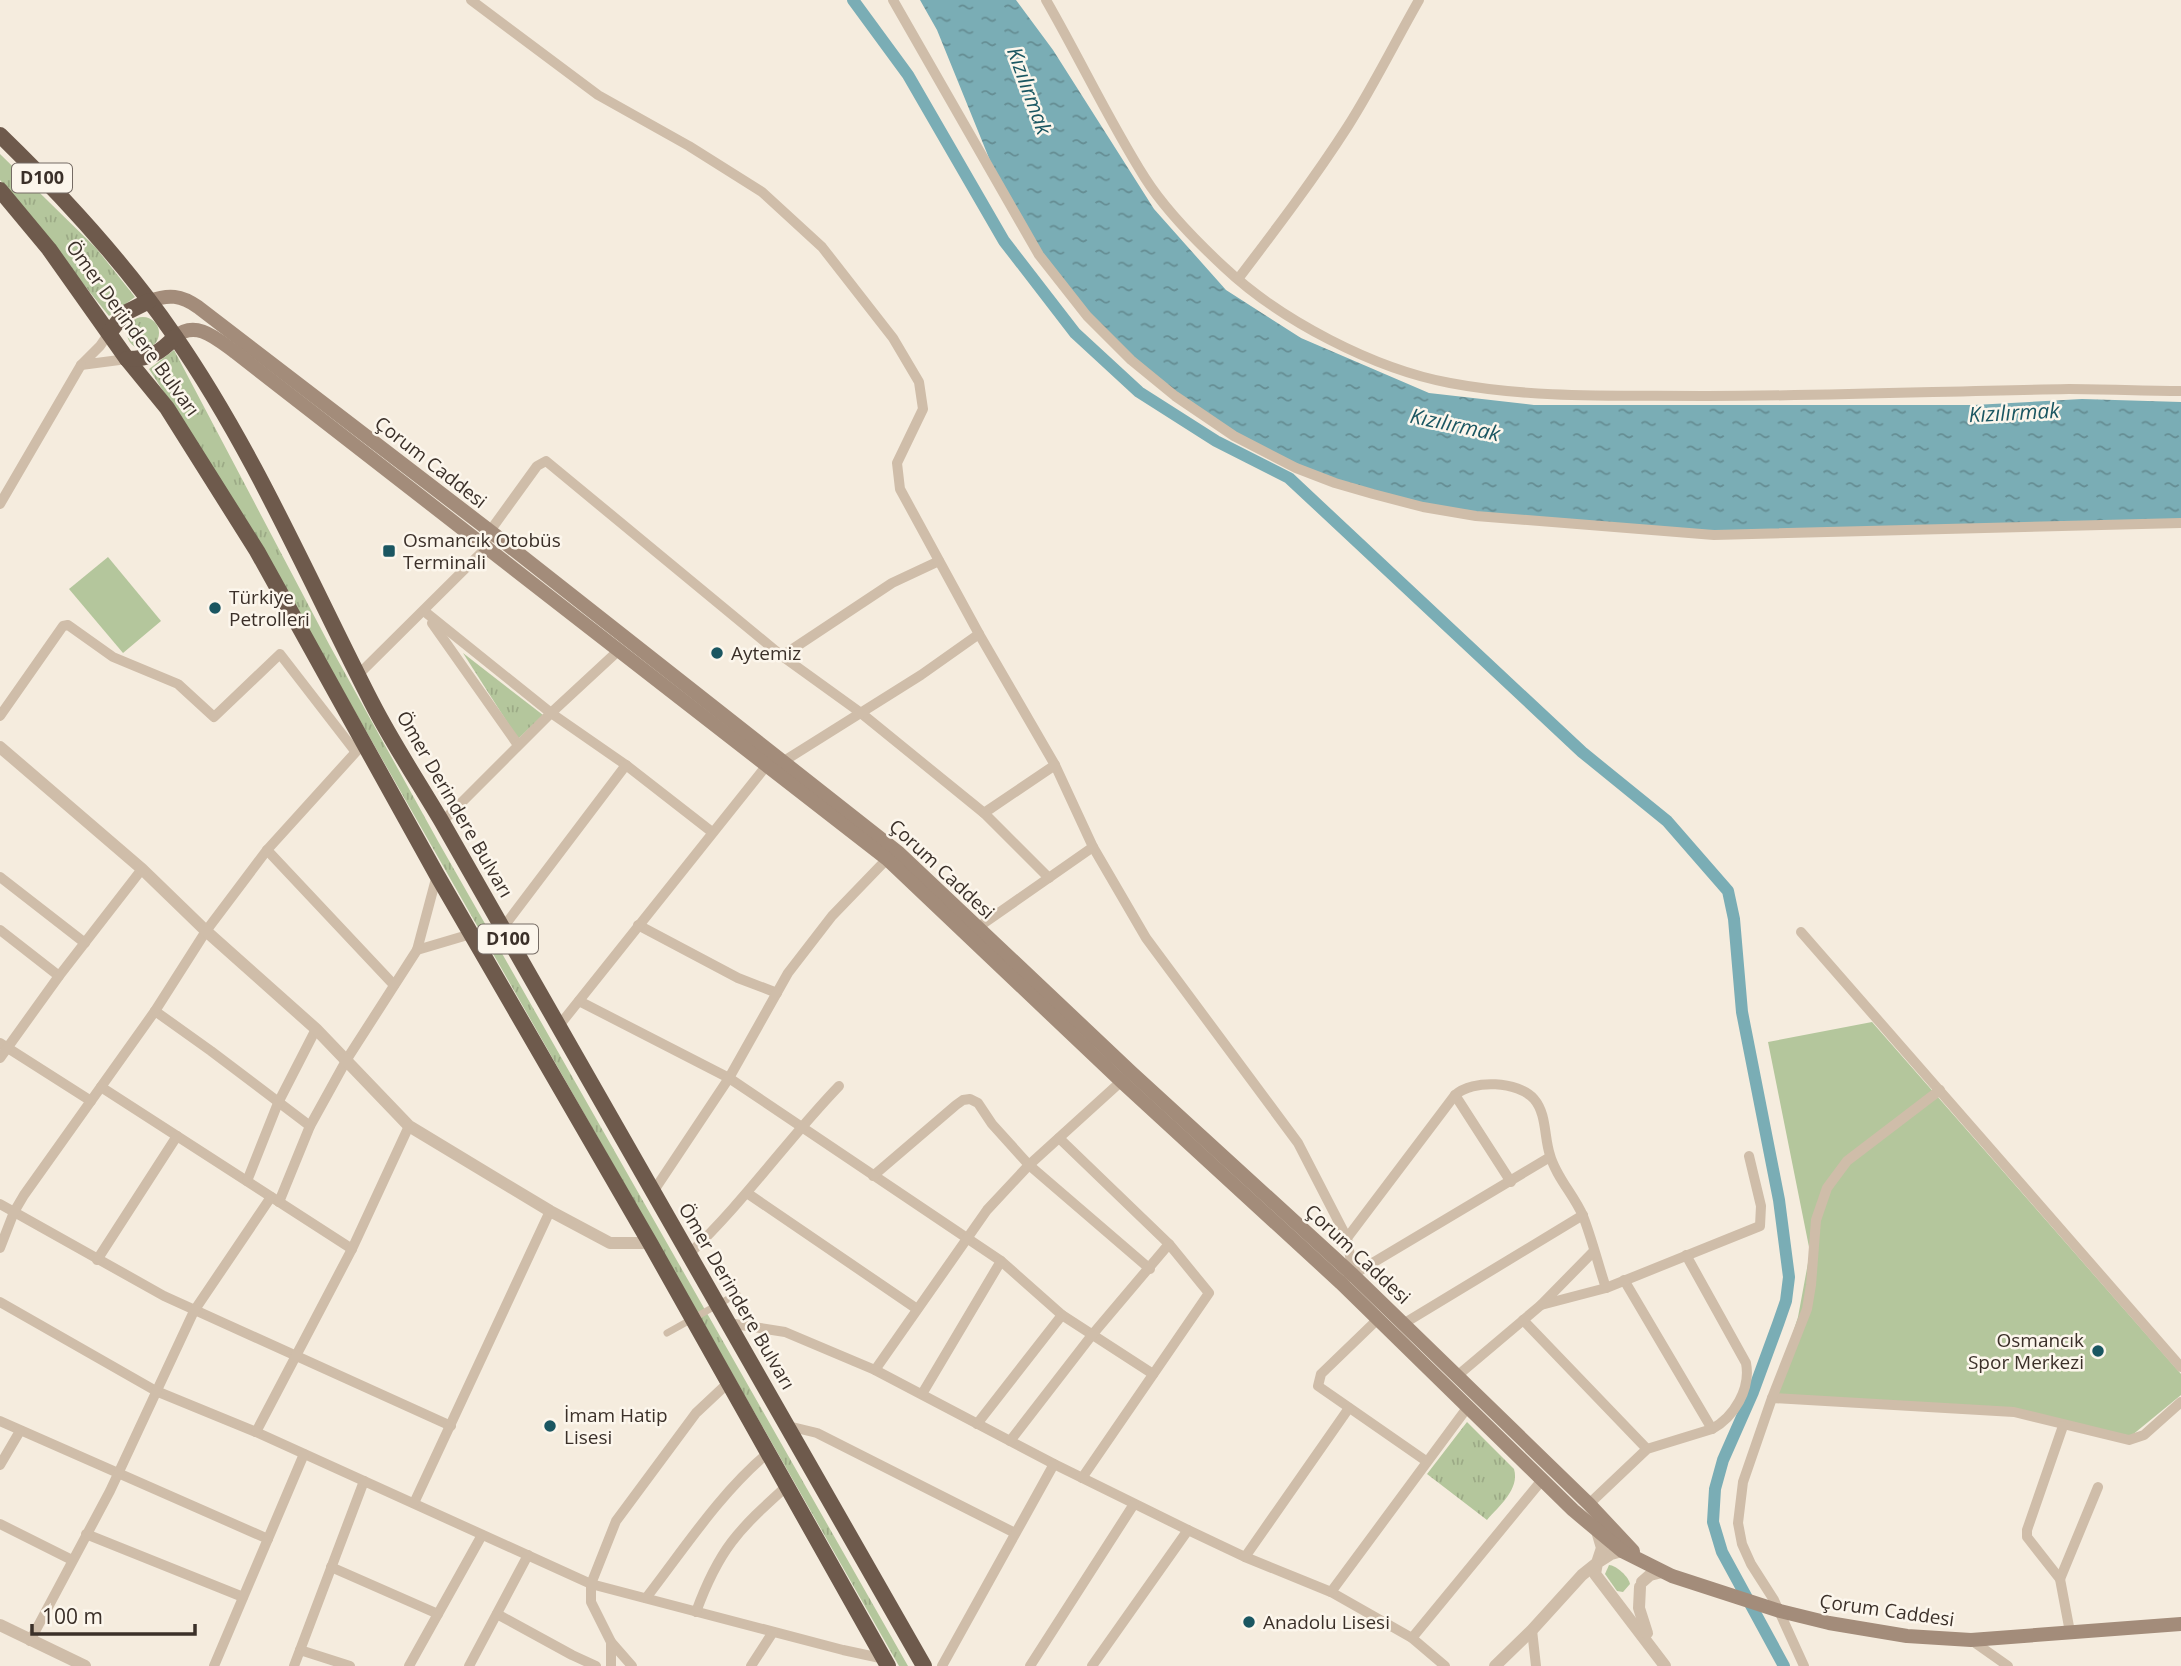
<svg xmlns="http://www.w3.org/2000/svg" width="2181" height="1666" viewBox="0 0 2181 1666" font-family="'Open Sans',sans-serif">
<defs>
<pattern id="grass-tufts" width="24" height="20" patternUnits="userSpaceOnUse" patternTransform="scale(1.75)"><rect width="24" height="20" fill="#b4c69c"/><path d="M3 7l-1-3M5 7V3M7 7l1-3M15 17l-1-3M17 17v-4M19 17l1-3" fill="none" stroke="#9caa86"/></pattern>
<pattern id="water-ripples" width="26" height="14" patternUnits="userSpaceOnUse" patternTransform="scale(1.75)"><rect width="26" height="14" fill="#7aadb5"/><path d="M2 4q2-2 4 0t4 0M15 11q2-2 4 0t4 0" fill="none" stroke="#658d93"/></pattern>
</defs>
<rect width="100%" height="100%" fill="#f5ecde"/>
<g fill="url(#grass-tufts)">
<path d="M0,154L96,248L135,297L109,316L0,180Z"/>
<circle cx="143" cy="333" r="16"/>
<path d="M174,350L330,646L439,843L908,1666H899L243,515L149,369Z"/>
<path d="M463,653L543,715L518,739Z"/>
<path d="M1467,1422L1514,1469C1520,1489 1499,1506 1487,1520L1427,1474Z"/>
<path d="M1609,1565C1616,1565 1629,1577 1630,1584L1623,1592L1617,1591L1605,1574Z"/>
</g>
<g fill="#b4c69c">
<path d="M108,557L161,621L123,653L69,589Z"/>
<path d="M1872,1022L2181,1374V1395L2131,1436L2014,1412L1772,1398L1798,1317L1810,1252L1768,1042Z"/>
</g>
<path fill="url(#water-ripples)" d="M920,0H1016L1053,50L1154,209L1226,290L1301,338L1429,393L1534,405H1974L2082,399L2181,402V523L1714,535L1475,516L1373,494L1265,453L1152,379L1062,285L1004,195L937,30Z"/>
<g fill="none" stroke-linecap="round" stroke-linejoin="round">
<path stroke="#7aadb5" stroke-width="12" d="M853,0L908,75L1004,241L1075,333L1139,392L1216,441L1289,478L1582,752L1667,821L1728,891L1734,919L1742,1012L1779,1200L1789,1277L1786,1301L1778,1324L1753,1392L1723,1460L1715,1489L1713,1522L1722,1552L1784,1666"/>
<path stroke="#cfbda9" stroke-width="7" d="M667,1333L737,1294"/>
<g stroke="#cfbda9" stroke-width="10">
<path d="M471,0L598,95L689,146L762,192L822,247L893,338L919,382L923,409L897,463L900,489L979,634L1055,765L1093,847L1146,938L1298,1143L1347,1238L1353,1274"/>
<path d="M893,0L1039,255L1087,316L1131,360L1175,396L1234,436L1296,468L1335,483L1373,494L1423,507L1476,516L1714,535L2181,523"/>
<path d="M1046,0C1080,59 1109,121 1145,178C1166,211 1196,241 1224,267C1280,320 1374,369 1450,383C1534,399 1622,395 1707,396C1828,396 1948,391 2069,389C2106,389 2144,391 2181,391"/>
<path d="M1238,279C1276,229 1314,179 1348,126C1374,85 1395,42 1419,0"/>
<path d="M109,333L100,346L81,365L127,359"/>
<path d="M0,504L81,365"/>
<path d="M424,611L551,713L626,765L712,832"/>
<path d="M432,623L518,745"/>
<path d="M782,656L861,713L984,813"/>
<path d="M358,675L486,548L490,531L537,466L546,461L782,656L892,583L939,561"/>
<path d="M0,716L63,626L68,625L113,657L178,684L214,717L280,654L355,751"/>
<path d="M784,761L921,675L979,634"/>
<path d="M442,822L551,713L618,651"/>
<path d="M267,850L394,985"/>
<path d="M437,875L417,950L471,934"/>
<path d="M0,877L85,943"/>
<path d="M1049,878L984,813L1055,765"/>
<path d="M638,925L738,978L777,993"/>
<path d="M977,928L1093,847"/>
<path d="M502,929L626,765"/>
<path d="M0,930L59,976"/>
<path d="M1801,932L2181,1367"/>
<path d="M579,1001L729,1078L1001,1261L1062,1315L1153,1374"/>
<path d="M155,1011L211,1051L310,1126"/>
<path d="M558,1027L767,765"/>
<path d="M0,1043L91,1101"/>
<path d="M0,1058L59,976L142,869"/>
<path d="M101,1087L352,1249"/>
<path d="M1455,1095L1511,1182"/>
<path d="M1059,1138L1169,1244L1209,1293L1082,1478"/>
<path d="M873,1176L956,1105L963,1100L970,1099L978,1103L992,1124L1029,1165L1150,1269"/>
<path d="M247,1181L278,1103L316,1029"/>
<path d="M653,1192L729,1078L788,973L832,916L887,859"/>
<path d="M747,1193L917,1309"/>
<path d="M279,1202L310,1126L347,1059L417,950"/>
<path d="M0,1204L164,1296L451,1426"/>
<path d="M1347,1238L1455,1095C1473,1079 1518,1081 1534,1099C1547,1114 1544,1138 1550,1155C1556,1177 1574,1195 1583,1216C1592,1239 1598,1264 1606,1288"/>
<path d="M0,1248L14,1212L24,1195L155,1011L206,931L267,850L364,743"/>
<path d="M689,1254C744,1202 787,1140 839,1086"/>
<path d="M97,1260L177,1136"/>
<path d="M1349,1277L1550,1157"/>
<path d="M1624,1280L1712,1429"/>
<path d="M0,1302L156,1391L256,1432L591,1584L843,1650L885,1659"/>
<path d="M1541,1305L1606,1288L1760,1226L1761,1206L1749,1156"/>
<path d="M1378,1319L1321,1374L1318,1386L1426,1461"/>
<path d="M1523,1320L1647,1449"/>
<path d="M728,1323L785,1332L875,1370L1054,1464L1188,1530L1245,1557L1331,1592L1412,1638L1445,1666"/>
<path d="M1403,1324L1583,1215"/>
<path d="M875,1370L987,1210L1029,1165L1126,1077"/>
<path d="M1457,1376L1541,1305L1594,1251"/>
<path d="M922,1394L1001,1261"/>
<path d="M1772,1398L2014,1412L2129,1440L2144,1435L2181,1402"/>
<path d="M0,1421L268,1539"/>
<path d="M977,1424L1062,1315"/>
<path d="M788,1426L817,1433L1015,1533"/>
<path d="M2063,1426L2027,1530V1537L2060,1579L2070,1632"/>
<path d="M256,1432L352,1249L409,1126"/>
<path d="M1010,1441L1092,1335L1169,1244"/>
<path d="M0,1465L20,1431"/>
<path d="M414,1503L550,1211"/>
<path d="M1589,1504L1647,1449L1712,1429C1734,1417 1751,1389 1746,1363L1686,1255"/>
<path d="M0,1524L72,1560"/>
<path d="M86,1534L243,1597"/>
<path d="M1245,1557L1349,1408"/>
<path d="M331,1567L438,1614"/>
<path d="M2060,1579L2098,1487"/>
<path d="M1331,1592L1467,1408"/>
<path d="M646,1598C684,1549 720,1493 768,1453"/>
<path d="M696,1612C719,1549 738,1530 787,1486"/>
<path d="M497,1614L572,1655L596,1666"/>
<path d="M1532,1630L1536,1666"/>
<path d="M1412,1638L1542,1480"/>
<path d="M1971,1640L2008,1666"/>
<path d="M30,1641L110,1491L194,1311L271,1197"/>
<path d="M300,1650L350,1666"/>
<path d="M214,1666L304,1454"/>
<path d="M294,1666L364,1481"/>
<path d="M409,1666L482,1535"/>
<path d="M469,1666L528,1555"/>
<path d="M611,1666V1642"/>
<path d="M632,1666L611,1642L591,1602V1584L616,1521L696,1413L728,1383"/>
<path d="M751,1666L773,1632"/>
<path d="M942,1666L1054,1464"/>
<path d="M1030,1666L1134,1504"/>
<path d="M1092,1666L1188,1530"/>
<path d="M1804,1666L1774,1600L1751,1564L1742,1544L1738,1523L1743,1482L1772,1398L1807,1309L1811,1285L1816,1220L1827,1188L1847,1161L1940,1090"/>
</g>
<g stroke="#cfbda9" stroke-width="12">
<path d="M0,747L142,869L206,931L316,1029L409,1126L550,1211L610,1243H650"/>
<path d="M1622,1551L1611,1554L1597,1563L1595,1574L1665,1666"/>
<path d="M1642,1582L1650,1575L1662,1572"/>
<path d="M1640,1587L1639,1608L1647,1633"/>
<path d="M0,1625L85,1666"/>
<path d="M1495,1666L1532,1630L1582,1575L1597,1563L1602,1548L1597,1531"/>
</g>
<g stroke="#a38c7a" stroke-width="14">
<path d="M149,301C169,294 181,295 198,307L490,531L899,853L1131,1072L1353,1275L1589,1504L1633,1551"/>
<path d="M175,337C196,319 217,339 235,352L887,859L1122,1082L1341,1283L1573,1510L1622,1551L1672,1576L1780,1611L1829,1623L1907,1636L1971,1640L2181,1624"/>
</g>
<g stroke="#6e5a4c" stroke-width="16">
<path d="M0,135C63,196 124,262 174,335C253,449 309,580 372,703C393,744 419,783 442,822L924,1666"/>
<path d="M0,190L49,249L127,359L167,408L257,551L437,875L650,1243L888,1666"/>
<path d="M109,333L125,313L149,301"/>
<path d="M127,359C150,359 160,353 175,337"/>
</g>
</g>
<g fill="#1a5661" stroke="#fcf6ec" stroke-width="2.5">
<rect x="382" y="544" width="14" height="14" rx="3.5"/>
<circle cx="215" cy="608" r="7"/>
<circle cx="717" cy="653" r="7"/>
<circle cx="2098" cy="1351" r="7"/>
<circle cx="550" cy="1426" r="7"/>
<circle cx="1249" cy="1622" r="7"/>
</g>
<g text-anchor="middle" stroke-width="5" stroke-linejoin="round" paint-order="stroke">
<g fill="#fcf6ec" stroke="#756b64" stroke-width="2">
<rect x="12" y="163.5" width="60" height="29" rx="5"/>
<rect x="478" y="924.5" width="60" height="29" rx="5"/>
</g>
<g font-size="18" font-weight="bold" fill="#3b3029">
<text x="42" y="184">D100</text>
<text x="508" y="945">D100</text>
</g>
<g font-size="19" fill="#3b3029" stroke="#fcf6ec">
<text transform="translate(133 328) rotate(54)" y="7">Ömer Derindere Bulvarı</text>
<text transform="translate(431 462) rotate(38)" y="7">Çorum Caddesi</text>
<text transform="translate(455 804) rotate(60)" y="7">Ömer Derindere Bulvarı</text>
<text transform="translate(942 869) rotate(43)" y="7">Çorum Caddesi</text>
<text transform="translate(1358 1254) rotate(43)" y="7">Çorum Caddesi</text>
<text transform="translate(737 1296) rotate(60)" y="7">Ömer Derindere Bulvarı</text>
<text transform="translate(1887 1610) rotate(8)" y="7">Çorum Caddesi</text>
</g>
<g font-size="19" fill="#3b3029" stroke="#fcf6ec" text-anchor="start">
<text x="403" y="547">Osmancık Otobüs<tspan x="403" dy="22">Terminali</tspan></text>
<text x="229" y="604">Türkiye<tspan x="229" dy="22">Petrolleri</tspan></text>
<text x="731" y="660">Aytemiz</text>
<text x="2084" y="1347" text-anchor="end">Osmancık<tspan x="2084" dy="22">Spor Merkezi</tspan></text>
<text x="564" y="1422">İmam Hatip<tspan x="564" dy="22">Lisesi</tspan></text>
<text x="1263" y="1629">Anadolu Lisesi</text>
</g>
<g font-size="21" font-style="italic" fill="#1a5661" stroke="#fcf6ec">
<text transform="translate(1029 91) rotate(70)" y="7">Kızılırmak</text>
<text transform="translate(2014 413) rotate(-3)" y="7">Kızılırmak</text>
<text transform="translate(1455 425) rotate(12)" y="7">Kızılırmak</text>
</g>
</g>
<path d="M32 1624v10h163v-10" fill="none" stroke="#3b3029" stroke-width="3.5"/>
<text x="42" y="1624" font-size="21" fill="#3b3029" stroke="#fcf6ec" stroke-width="5" paint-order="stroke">100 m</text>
</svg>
